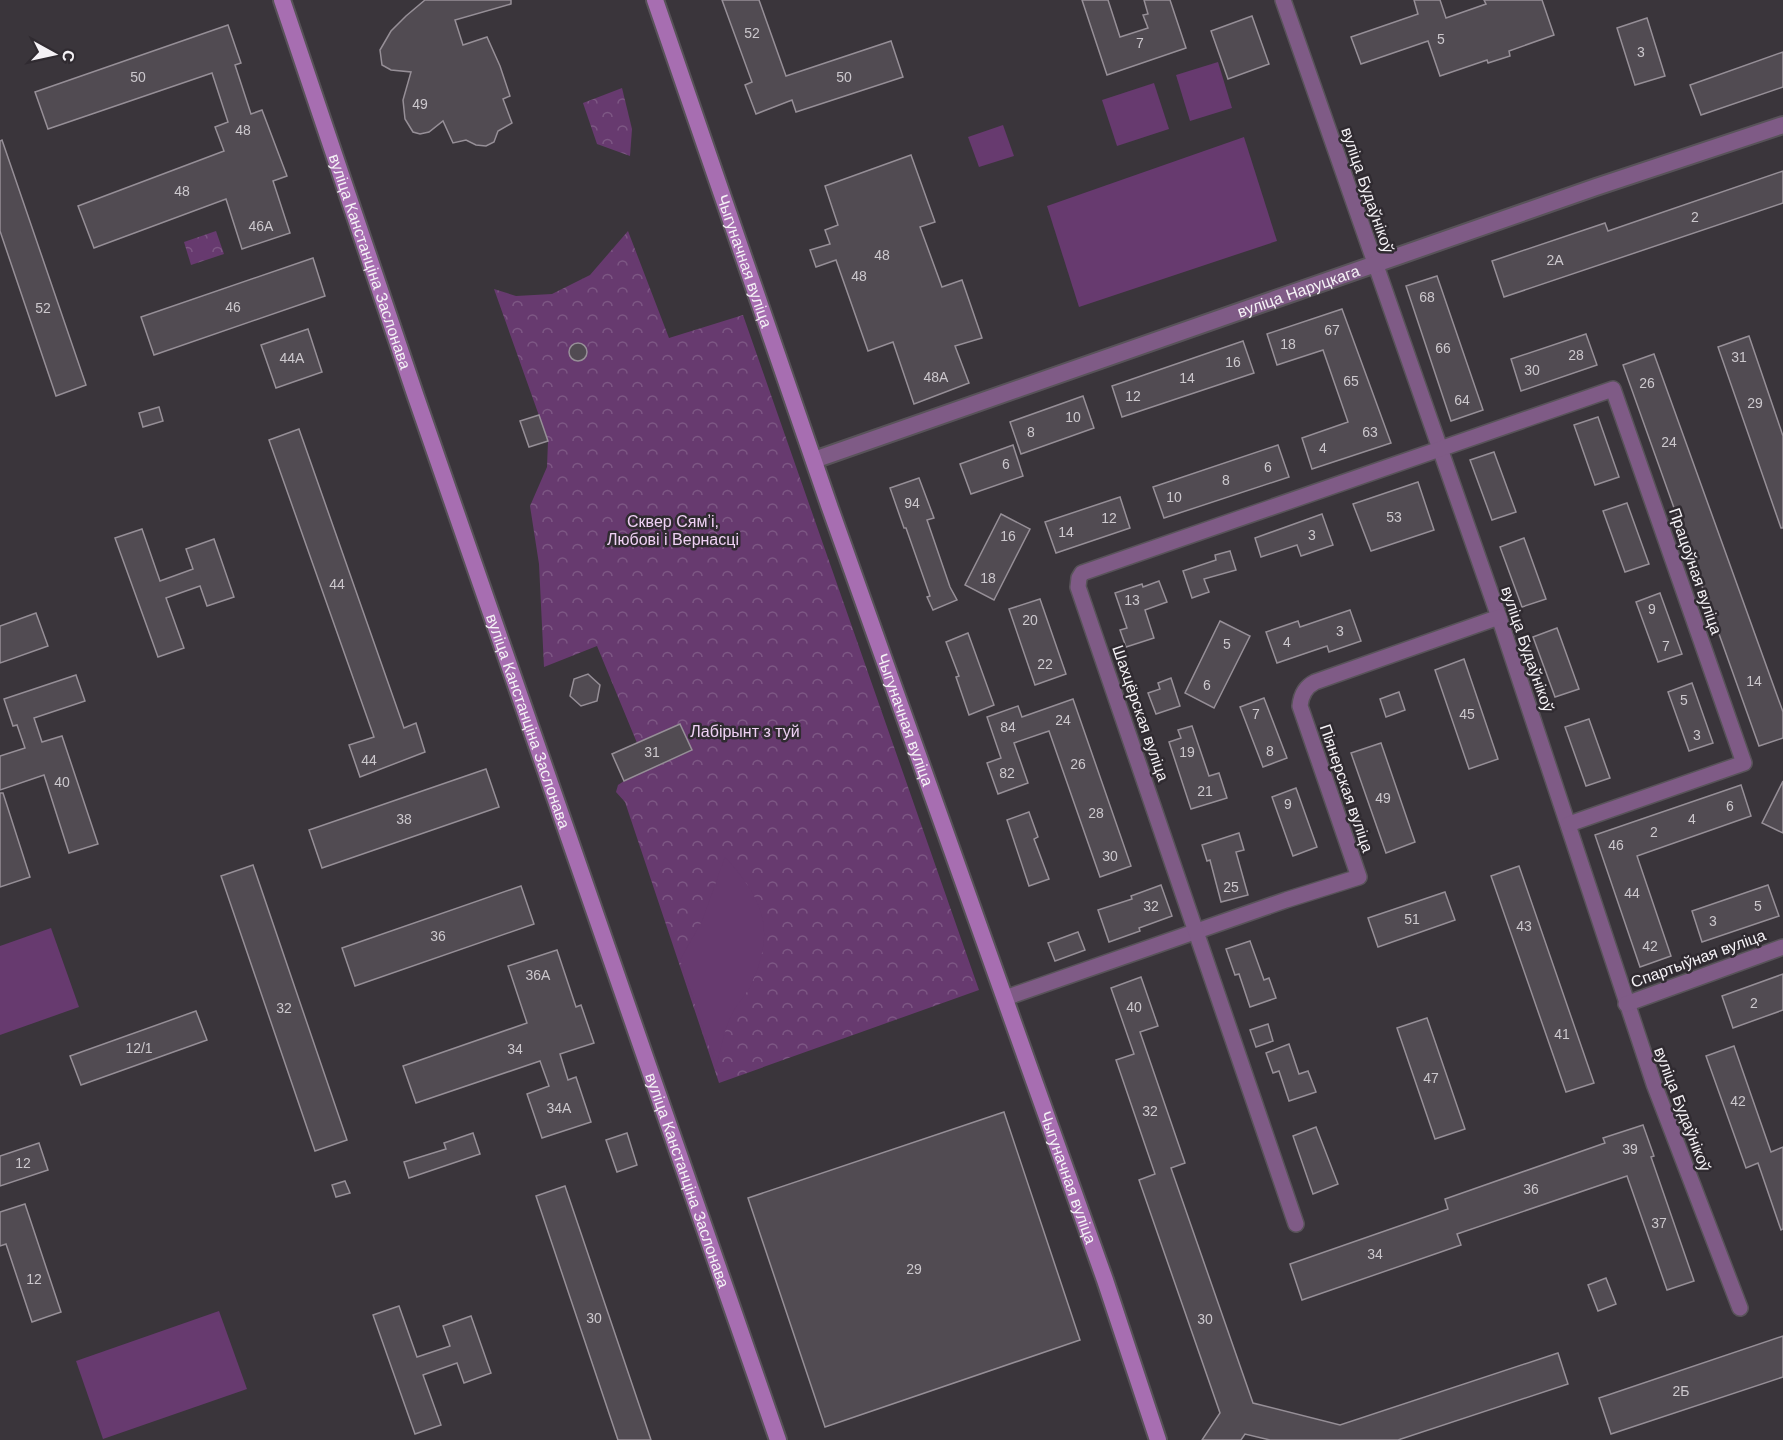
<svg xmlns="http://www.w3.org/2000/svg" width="1783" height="1440" viewBox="0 0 1783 1440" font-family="Arial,sans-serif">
<defs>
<pattern id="park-crowns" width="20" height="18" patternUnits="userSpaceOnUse" patternTransform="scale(1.5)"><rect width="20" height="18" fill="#673a6f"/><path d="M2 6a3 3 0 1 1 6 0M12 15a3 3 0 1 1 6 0" fill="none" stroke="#7d5784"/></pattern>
</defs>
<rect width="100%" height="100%" fill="#3a353b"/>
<g fill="url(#park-crowns)">
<path d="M622,88L632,129L630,156L597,144L583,103Z"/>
<path d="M216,231L224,254L191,265L184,242Z"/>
<path d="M628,231L669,338L743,315L979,990L719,1083L625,802L616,792L618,785L624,781L692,750L680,724L637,743L597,646L544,667L539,564L530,506L547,467L548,441L494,289L516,296L552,294L590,275Z"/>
</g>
<g fill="#673a6f">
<path d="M1218,62L1232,108L1190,121L1176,75Z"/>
<path d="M1154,83L1169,129L1117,146L1102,100Z"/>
<path d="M1003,125L1014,156L979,167L968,137Z"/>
<path d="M1244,137L1277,241L1079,307L1047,206Z"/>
<path d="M725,857C765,901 776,931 750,987C745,996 737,1004 732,1014C724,1029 721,1050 716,1067L680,960L702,921Z"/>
<path d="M51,928L79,1007L0,1035V946Z"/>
<path d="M219,1311L247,1389L103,1439L76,1361Z"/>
</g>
<g fill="#514b52" stroke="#968f97" stroke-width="1.5">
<path d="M425,0H511V4L455,20L463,45L487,37L500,66L510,96L503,99L512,123L498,131L494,142L486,146L476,145L466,140L453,143L443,121L429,132L420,134L413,132L405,119L403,100L411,72L391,70L382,65L380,50L391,31L406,16Z"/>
<path d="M722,0H759L786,76L891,41L903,77L796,112L792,100L756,114L745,85L752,82Z"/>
<path d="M1082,0H1108L1120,37L1148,28L1143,15L1148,14L1144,0H1170L1186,48L1107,75Z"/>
<path d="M1414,0H1440L1446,18L1486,4L1484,0H1542L1554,35L1509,51L1510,56L1488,63L1487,60L1440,76L1428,41L1361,64L1351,37L1418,14Z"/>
<path d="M1252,16L1269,64L1228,79L1211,31Z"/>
<path d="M1647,18L1665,76L1635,85L1617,28Z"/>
<path d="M228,25L241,63L235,65L251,114L262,110L287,176L273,181L290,233L242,249L226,199L94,248L78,206L224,151L215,127L228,122L212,73L48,129L35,92Z"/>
<path d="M1783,52V87L1701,115L1690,85Z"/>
<path d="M2,140L86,385L56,396L0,231V141Z"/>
<path d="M911,155L935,222L920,227L942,287L962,280L982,338L955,346L969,383L914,404L893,342L868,351L836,260L816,267L810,250L830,244L825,230L838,225L825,186Z"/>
<path d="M1783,171V203L1504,297L1492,261L1605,223L1608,231Z"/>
<path d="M313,258L325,296L154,355L141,317Z"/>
<path d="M1437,276L1483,410L1451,421L1406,286Z"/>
<path d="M1342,309L1391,443L1312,469L1302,438L1348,422L1323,350L1277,365L1267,334Z"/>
<path d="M308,329L322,372L276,388L261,345Z"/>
<path d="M1586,334L1597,365L1521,391L1511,359Z"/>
<path d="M1749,336L1783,436V528H1781L1718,347Z"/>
<path d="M1243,341L1254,373L1122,417L1112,386Z"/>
<circle cx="578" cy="352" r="9"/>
<path d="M1654,354L1783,712V738L1759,746L1623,365Z"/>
<path d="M1083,396L1094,428L1021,454L1010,422Z"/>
<path d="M159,407L163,421L143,427L139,413Z"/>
<path d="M539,415L548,441L529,447L520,421Z"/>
<path d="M1598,417L1619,477L1595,485L1574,425Z"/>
<path d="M299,429L404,728L416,723L425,752L360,777L349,745L374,737L269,440Z"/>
<path d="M1013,445L1023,476L971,494L960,464Z"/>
<path d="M1278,445L1289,477L1164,518L1153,487Z"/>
<path d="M1494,452L1516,512L1492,520L1470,460Z"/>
<path d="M919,478L934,518L927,520L950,587L957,600L933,610L927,597L930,596L906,528H904L890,488Z"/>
<path d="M1418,482L1434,530L1371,551L1353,504Z"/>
<path d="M1120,497L1130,528L1056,553L1045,522Z"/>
<path d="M1627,503L1649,564L1625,572L1603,511Z"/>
<path d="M1001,514L1030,529L994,600L965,585Z"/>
<path d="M1322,514L1333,545L1301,556L1297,545L1261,557L1255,538Z"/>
<path d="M142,529L160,581L193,569L186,549L214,539L234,597L207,606L200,586L166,598L184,648L158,657L115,538Z"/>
<path d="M1524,538L1546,599L1522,607L1500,547Z"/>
<path d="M1230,551L1236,570L1204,579L1209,592L1192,598L1183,571L1216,560L1215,555Z"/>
<path d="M1159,581L1167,602L1145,610L1154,638L1126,647L1120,630L1127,628L1115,593L1142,584L1143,587Z"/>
<path d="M1660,593L1682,654L1658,662L1636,602Z"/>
<path d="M1040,599L1066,674L1035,685L1009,609Z"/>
<path d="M1350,610L1361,641L1329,652L1327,646L1277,663L1266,632L1298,621L1300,627Z"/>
<path d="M36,613L48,646L0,663V626Z"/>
<path d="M1220,621L1250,636L1214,708L1185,693Z"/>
<path d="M1557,628L1579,689L1555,697L1533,637Z"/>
<path d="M968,633L994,705L969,715L956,677L959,676L946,642Z"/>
<path d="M1464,659L1498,759L1469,769L1435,670Z"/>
<path d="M588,674L600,685L597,701L581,706L570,696L574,679Z"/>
<path d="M76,675L85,701L34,718L42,742L62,736L98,844L69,853L44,775L0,790V756L25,748L17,725L13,726L4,699Z"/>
<path d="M1171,678L1180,706L1156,714L1148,693L1160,689L1158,683Z"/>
<path d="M1692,683L1713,743L1689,751L1668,692Z"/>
<path d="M1399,692L1405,710L1386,717L1380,699Z"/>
<path d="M1264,698L1287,758L1263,767L1240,707Z"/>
<path d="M1073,699L1131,866L1100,877L1049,731L1014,743L1028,783L998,794L987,763L1001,758L987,717L1018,706L1022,717Z"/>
<path d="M1589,719L1610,778L1586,786L1565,727Z"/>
<path d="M680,724L692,750L624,781L612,754Z"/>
<path d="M1192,726L1209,776L1219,773L1227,798L1191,809L1169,742L1181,738L1178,730Z"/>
<path d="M1381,743L1415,842L1386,853L1351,753Z"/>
<path d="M486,769L499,807L322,868L309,830Z"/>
<path d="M1783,781V833L1762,823Z"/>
<path d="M1741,785L1751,816L1637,856L1671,956L1640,967L1595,835Z"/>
<path d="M1296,788L1317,847L1293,856L1272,797Z"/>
<path d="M0,793H3L30,877L0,887Z"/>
<path d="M1029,812L1038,837L1034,839L1049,879L1029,886L1007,820Z"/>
<path d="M1239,833L1244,850L1236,852L1248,895L1221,902L1210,860L1207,861L1202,845Z"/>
<path d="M253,865L347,1140L315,1151L221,876Z"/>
<path d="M1519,866L1594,1083L1566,1092L1491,876Z"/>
<path d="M1161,885L1172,916L1139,928L1140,931L1109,942L1098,910L1132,899L1131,896Z"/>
<path d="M1768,885L1779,916L1702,942L1692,911Z"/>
<path d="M521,886L534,924L355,986L342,948Z"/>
<path d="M1445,892L1455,920L1378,947L1368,918Z"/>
<path d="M1078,932L1085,950L1055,961L1048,943Z"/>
<path d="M1250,941L1264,980L1269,978L1276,998L1250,1007L1239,974L1235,975L1226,949Z"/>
<path d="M557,950L576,1007L581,1005L594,1043L560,1054L568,1080L576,1077L591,1122L542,1138L527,1094L549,1086L540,1061L416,1103L403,1066L527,1023L508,966Z"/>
<path d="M1783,974V1010L1733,1028L1722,996Z"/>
<path d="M1141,977L1158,1026L1140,1032L1185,1163L1171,1168L1253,1403L1340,1425L1558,1353L1568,1384L1398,1440H1270L1245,1434L1241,1440H1202L1220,1413L1139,1180L1155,1174L1116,1060L1134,1054L1111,988Z"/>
<path d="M196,1011L207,1040L81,1085L70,1056Z"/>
<path d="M1427,1018L1465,1129L1435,1139L1397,1028Z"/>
<path d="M1268,1024L1273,1041L1256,1047L1250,1030Z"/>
<path d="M1289,1044L1299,1074L1308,1071L1316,1092L1289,1101L1279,1071L1273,1073L1266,1053Z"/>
<path d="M1734,1046L1771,1152L1783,1147V1229L1781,1230L1758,1163L1746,1168L1706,1056Z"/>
<path d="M1004,1112L1080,1340L825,1427L748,1198Z"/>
<path d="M1643,1125L1654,1156L1651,1157L1694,1281L1667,1290L1627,1176L1457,1234L1461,1245L1302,1300L1290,1264L1448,1209L1445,1199L1605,1143L1603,1138Z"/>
<path d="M1316,1127L1338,1184L1313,1194L1293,1136Z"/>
<path d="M473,1133L480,1154L409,1178L404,1162L446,1149L444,1143Z"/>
<path d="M627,1133L637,1165L617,1172L606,1140Z"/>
<path d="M39,1143L48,1170L0,1186V1156Z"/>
<path d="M345,1181L350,1193L336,1197L332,1185Z"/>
<path d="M565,1186L651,1440H618L536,1196Z"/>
<path d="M25,1204L61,1312L32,1322L6,1244L0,1246V1212Z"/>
<path d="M1606,1278L1616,1304L1598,1311L1588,1285Z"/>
<path d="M399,1306L417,1357L450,1346L443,1326L471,1316L491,1373L464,1383L457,1363L423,1375L441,1425L415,1434L373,1315Z"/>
<path d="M1783,1336V1377L1611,1434L1599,1398Z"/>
</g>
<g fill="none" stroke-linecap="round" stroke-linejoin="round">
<g stroke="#585359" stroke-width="18">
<g id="minor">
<path d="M1283,0L1499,617L1654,1084L1740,1308"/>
<path d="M1005,998L1286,900L1359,877L1300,706C1301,695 1305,687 1315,682L1499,617"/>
<path d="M1626,1004L1783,947"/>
<path d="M1296,1224L1078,587L1079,578L1082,573L1613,389L1744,763L1569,824"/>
</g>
</g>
<g stroke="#585359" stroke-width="20">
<g id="tertiary">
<path id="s1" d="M814,460L1596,187L1783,125"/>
</g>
</g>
<g stroke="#585359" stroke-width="20">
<g id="secondary">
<path id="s2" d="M282,0L416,397L778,1440"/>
<path id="s3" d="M655,0L830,508L1105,1280L1158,1440"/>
</g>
</g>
<use href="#minor" stroke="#7f5b86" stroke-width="15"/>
<use href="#tertiary" stroke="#7f5b86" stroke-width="16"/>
<use href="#secondary" stroke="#a76eb1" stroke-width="16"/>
</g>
<g text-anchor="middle" stroke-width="5" stroke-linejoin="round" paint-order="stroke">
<g font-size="14" fill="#ccc8cd">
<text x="752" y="38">52</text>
<text x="1441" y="44">5</text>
<text x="1140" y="48">7</text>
<text x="1641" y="57">3</text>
<text x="138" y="82">50</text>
<text x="844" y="82">50</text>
<text x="420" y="109">49</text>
<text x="243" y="135">48</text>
<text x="182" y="196">48</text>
<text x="1695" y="222">2</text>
<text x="261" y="231">46А</text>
<text x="882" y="260">48</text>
<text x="1555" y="265">2А</text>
<text x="859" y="281">48</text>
<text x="1427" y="302">68</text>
<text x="233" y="312">46</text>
<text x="43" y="313">52</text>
<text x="1332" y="335">67</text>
<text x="1288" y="349">18</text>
<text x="1443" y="353">66</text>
<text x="1576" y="360">28</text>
<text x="1739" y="362">31</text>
<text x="292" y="363">44А</text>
<text x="1233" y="367">16</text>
<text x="1532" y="375">30</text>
<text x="936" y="382">48А</text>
<text x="1187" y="383">14</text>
<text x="1351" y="386">65</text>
<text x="1647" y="388">26</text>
<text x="1133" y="401">12</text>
<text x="1462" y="405">64</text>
<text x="1755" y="408">29</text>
<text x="1073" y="422">10</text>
<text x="1031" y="437">8</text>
<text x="1370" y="437">63</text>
<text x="1669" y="447">24</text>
<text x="1323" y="453">4</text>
<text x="1006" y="469">6</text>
<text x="1268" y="472">6</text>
<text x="1226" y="485">8</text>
<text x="1174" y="502">10</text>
<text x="912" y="508">94</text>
<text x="1394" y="522">53</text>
<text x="1109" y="523">12</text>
<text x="1066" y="537">14</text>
<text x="1312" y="540">3</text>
<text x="1008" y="541">16</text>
<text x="988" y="583">18</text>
<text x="337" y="589">44</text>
<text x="1132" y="605">13</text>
<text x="1652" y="614">9</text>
<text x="1030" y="625">20</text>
<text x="1340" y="636">3</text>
<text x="1287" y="647">4</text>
<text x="1227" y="649">5</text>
<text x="1666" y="651">7</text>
<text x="1045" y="669">22</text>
<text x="1754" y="686">14</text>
<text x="1207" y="690">6</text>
<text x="1684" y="705">5</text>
<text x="1256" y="719">7</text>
<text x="1467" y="719">45</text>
<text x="1063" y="725">24</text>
<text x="1008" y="732">84</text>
<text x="1697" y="740">3</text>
<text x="1270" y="756">8</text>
<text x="652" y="757">31</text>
<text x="1187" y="757">19</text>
<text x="369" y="765">44</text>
<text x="1078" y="769">26</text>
<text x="1007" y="778">82</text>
<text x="62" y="787">40</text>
<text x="1205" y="796">21</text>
<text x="1383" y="803">49</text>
<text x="1288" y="809">9</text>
<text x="1730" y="811">6</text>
<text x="1096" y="818">28</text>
<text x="404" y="824">38</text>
<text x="1692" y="824">4</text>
<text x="1654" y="837">2</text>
<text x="1616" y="850">46</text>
<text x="1110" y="861">30</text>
<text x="1231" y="892">25</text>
<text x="1632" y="898">44</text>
<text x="1151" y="911">32</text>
<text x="1758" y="911">5</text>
<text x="1412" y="924">51</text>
<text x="1713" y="926">3</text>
<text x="1524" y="931">43</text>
<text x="438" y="941">36</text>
<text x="1650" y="951">42</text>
<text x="538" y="980">36А</text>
<text x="1754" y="1008">2</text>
<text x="1134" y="1012">40</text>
<text x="284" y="1013">32</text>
<text x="1562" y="1039">41</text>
<text x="139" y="1053">12/1</text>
<text x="515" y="1054">34</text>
<text x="1431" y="1083">47</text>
<text x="1738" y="1106">42</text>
<text x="559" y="1113">34А</text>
<text x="1150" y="1116">32</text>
<text x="1630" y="1154">39</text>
<text x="23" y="1168">12</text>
<text x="1531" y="1194">36</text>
<text x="1659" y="1228">37</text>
<text x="1375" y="1259">34</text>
<text x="914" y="1274">29</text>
<text x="34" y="1284">12</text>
<text x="594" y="1323">30</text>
<text x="1205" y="1324">30</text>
<text x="1681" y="1396">2Б</text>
</g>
<g font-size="16" fill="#f5f2f6" stroke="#302b31">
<text transform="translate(1368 190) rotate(71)" y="6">вуліца Будаўнікоў</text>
<text dy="6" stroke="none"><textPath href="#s2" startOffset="276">вуліца Канстанціна Заслонава</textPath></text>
<text dy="6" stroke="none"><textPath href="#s3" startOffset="276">Чыгуначная вуліца</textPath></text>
<text dy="6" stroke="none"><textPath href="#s1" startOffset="513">вуліца Наруцкага</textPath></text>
<text transform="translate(1696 571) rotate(71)" y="6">Працоўная вуліца</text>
<text transform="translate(1528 649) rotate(71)" y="6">вуліца Будаўнікоў</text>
<text transform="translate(1141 713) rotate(71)" y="6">Шахцёрская вуліца</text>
<text dy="6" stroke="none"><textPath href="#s3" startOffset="762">Чыгуначная вуліца</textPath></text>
<text dy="6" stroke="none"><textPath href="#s2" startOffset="762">вуліца Канстанціна Заслонава</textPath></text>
<text transform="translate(1347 788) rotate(71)" y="6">Піянерская вуліца</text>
<text transform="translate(1698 958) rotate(-20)" y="6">Спартыўная вуліца</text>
<text transform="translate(1683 1109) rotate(69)" y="6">вуліца Будаўнікоў</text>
<text dy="6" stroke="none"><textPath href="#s3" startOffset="1248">Чыгуначная вуліца</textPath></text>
<text dy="6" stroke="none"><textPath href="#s2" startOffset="1248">вуліца Канстанціна Заслонава</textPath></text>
</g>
<g font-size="16" fill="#efd1f4" stroke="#302b31">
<text x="673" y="527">Сквер Сямʼі,<tspan x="673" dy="18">Любові і Вернасці</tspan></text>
<text x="745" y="737">Лабірынт з туй</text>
</g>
</g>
<g transform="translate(54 54) rotate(98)" stroke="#302b31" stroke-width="4.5" paint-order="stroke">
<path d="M0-4.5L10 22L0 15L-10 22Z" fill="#f5f2f6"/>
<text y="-9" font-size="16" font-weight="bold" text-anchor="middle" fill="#f5f2f6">С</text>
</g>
</svg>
